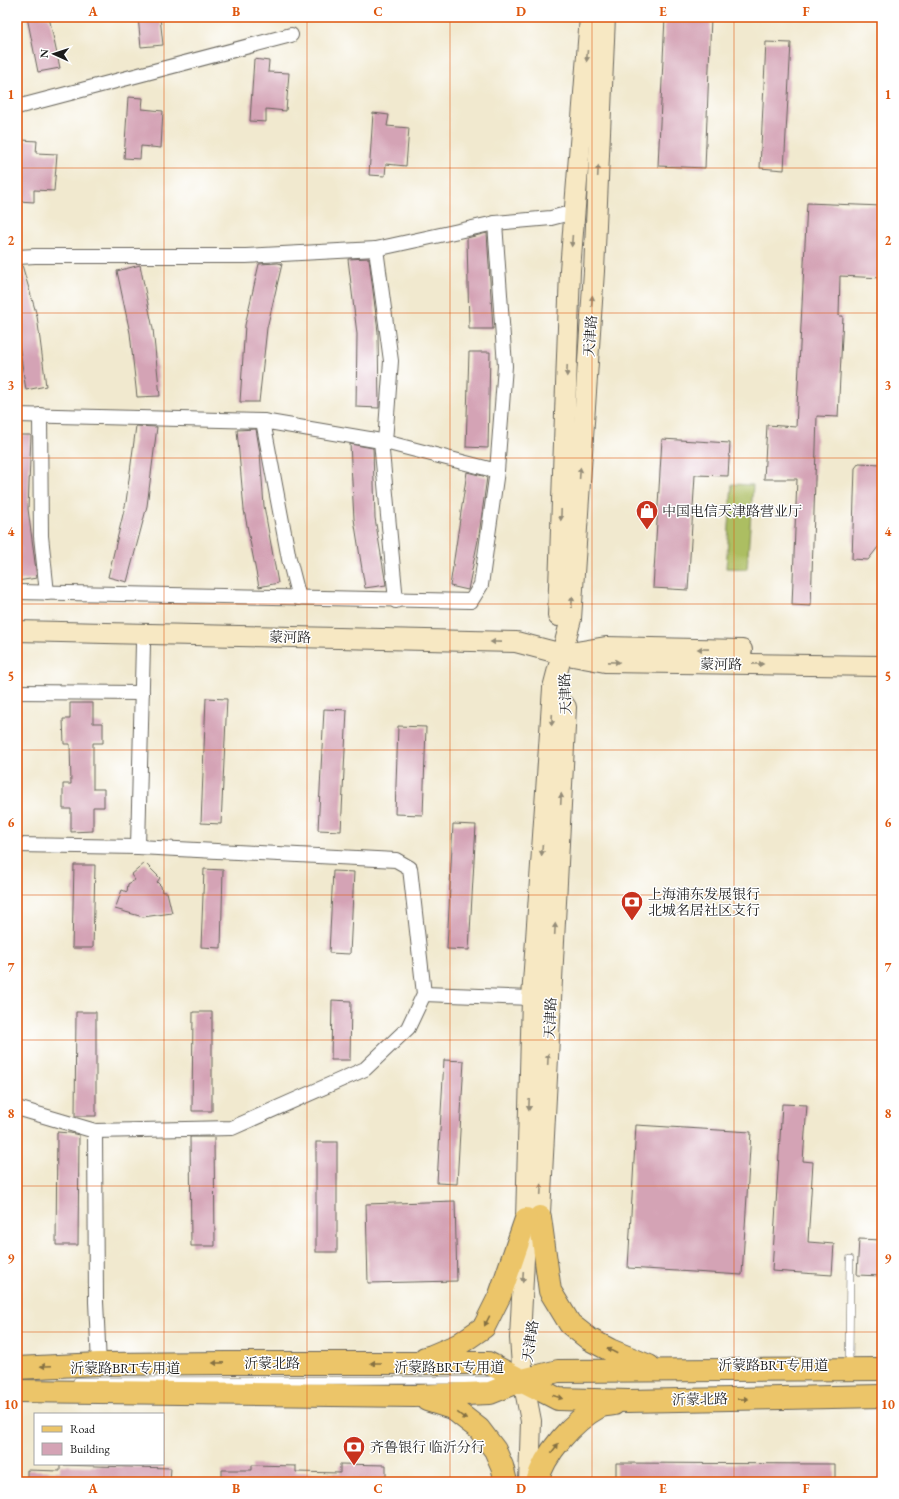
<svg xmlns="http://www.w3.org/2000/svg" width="899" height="1499" viewBox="0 0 899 1499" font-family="'EB Garamond','Noto Serif SC',serif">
<rect width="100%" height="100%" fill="#fff"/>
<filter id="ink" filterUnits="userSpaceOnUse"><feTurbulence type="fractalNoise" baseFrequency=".025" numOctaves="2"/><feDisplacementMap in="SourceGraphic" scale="8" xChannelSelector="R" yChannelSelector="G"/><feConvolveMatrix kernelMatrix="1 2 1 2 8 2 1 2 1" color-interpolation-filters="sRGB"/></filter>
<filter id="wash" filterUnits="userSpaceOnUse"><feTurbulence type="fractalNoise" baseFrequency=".012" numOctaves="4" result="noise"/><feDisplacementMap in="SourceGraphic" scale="16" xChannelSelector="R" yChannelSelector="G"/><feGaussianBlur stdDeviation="0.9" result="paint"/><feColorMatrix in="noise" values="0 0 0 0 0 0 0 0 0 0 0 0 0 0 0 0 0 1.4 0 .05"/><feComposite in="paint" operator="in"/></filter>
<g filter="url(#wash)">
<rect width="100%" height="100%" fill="#f1e9cf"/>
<path fill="#acbe62" stroke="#646d3f" d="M732,484L753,485L747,569L726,568Z"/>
<g id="blocks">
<g fill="#d4a3b5">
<path d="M27,17H49L60,68L38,72Z"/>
<path d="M138,17H160L163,45L141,47Z"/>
<path d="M665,17H711L705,168L658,166Z"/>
<path d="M766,42L791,43L784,170L760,168Z"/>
<path d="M254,59L269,61L268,72L289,73L286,111L266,109V122L250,121Z"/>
<path d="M128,97L143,98L142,109L163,111L161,148L141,146L140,159L124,158Z"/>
<path d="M373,113L389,115L387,126L409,128L406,166L386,164L385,176L369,175Z"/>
<path d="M22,140L37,141L36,153L57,154L54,191L34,190V202L18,201Z"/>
<path d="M807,203L882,206V278L840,276L839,316H843L838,417L817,416L811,606L792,605L797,479H764L767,425L796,427Z"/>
<path d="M487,233L493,329H469L467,238Z"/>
<path d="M369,258L378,332L379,408L356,407L357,334L348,259Z"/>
<path d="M278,263L282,264L267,328L259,402H240L245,325L259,264Z"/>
<path d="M17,265H22L37,316L46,386L26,390L17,332Z"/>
<path d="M140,265L153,329L160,396L137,397L130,333L117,271Z"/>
<path d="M469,352H490L488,448L466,447Z"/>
<path d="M136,426L157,427L147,506L127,582L108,577L126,502Z"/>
<path d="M256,429L260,453L264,506L278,583L259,587L244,510L237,430Z"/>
<path d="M17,435H31L28,509L37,578L17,581Z"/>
<path d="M662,439L730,443L728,476L695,475L688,590L653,588Z"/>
<path d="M350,444L373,448L375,518L386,585L365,588L354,519Z"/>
<path d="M859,463L882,464V542L868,560L852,559L855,468Z"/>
<path d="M467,472L487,477L479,535L468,590L450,586Z"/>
<path d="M206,698L227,699L221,824L201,823Z"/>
<path d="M70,703H93V723H103V743H93V789H104V807H93V831L71,832V809H63V784H71L70,744H64L63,719H70Z"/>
<path d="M324,709L347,710L341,831L318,830Z"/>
<path d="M398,726L426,727L423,815L395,814Z"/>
<path d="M453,824L476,825L469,950L447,949Z"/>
<path d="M145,863L160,878L157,882L161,886L162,892H167L172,913L143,917L115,909L122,890L127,892L128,884L135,880L131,875Z"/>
<path d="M74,865H95L93,948H72Z"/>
<path d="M204,869L223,870L221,948L201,947Z"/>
<path d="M333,871L354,872L350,954L329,953Z"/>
<path d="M332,1000L351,1001L350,1060H331Z"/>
<path d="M76,1012H96V1116H75Z"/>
<path d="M193,1012H212V1111H192Z"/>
<path d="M444,1060L464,1061L457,1184L437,1183Z"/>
<path d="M782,1104L807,1105L803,1161L813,1162L808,1242L834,1244L832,1275L772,1271Z"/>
<path d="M636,1125L751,1132L742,1275L628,1268Z"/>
<path d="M57,1132L70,1133L79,1135L78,1245H56Z"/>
<path d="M190,1137H214L215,1246H191Z"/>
<rect x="316" y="1142" width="21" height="110"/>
<path d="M455,1201L457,1281L368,1283L366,1204Z"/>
<path d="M859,1239L882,1240V1276L857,1275Z"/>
<path d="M616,1463L835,1464V1482H616Z"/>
<path d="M340,1464L386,1465V1482H222V1470H252V1465L296,1466V1472L340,1473Z"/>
<path d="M60,1465L171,1468L170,1482H27V1470L60,1471Z"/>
</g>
</g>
</g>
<g filter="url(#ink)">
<use href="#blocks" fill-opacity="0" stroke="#67645b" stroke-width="1"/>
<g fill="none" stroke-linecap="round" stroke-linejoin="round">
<g stroke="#67645b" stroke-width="8">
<g id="lane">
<path d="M849,1367L850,1259"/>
<path d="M77,1381L501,1380"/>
</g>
</g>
<g stroke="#67645b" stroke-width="16">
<g id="street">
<path d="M17,107L291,35"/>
<path d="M376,249L391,361L385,442"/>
<path d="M17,257L35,256H246L376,249L495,223L551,218L574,212"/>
<path d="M17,415L263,421L381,441L497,471L505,366L495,223"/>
<path d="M40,415L41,536L47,593"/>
<path d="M263,421L289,559L299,598"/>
<path d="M381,441L396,601"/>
<path d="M17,592L471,601L481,585L497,471"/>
<path d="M17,692L142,693"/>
<path d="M17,845L138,847L396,860L410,868L424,994L408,1028L365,1069L232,1128L95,1131L17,1108"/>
<path d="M138,847L143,644"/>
<path d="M424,994L532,998"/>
<path d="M95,1131L96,1302L99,1364"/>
</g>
</g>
<g stroke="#67645b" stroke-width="22">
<g id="secondary">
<path d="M558,616L570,270L590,17"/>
<path d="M17,631L516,642L562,654L605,662L882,666"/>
<path d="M576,652L606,647L742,650"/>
<path d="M539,1233L566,707"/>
<path d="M529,1482L531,1421L523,1380L520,1338L526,1219L532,998L553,688L571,619L594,271L605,17"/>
</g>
</g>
<g stroke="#67645b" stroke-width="24">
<g id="primary">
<path d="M540,1217L550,1291L570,1324L589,1339L610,1350L649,1366"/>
<path d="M425,1358L432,1356L458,1345L484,1327L500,1295L526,1219"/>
<path d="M17,1368L99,1364L228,1363H488L558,1399L628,1401L882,1396"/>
<path d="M17,1391L414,1396L490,1393L523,1380L558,1371L882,1369"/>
<path d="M427,1400L452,1408L479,1429L495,1450L502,1466L506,1482"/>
<path d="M537,1482C544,1454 573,1421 599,1407C603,1405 609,1405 614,1404"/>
</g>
</g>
<use href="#lane" stroke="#fff" stroke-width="7"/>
<use href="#street" stroke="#fff" stroke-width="14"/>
<use href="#secondary" stroke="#f7e8c3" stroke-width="20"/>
<use href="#primary" stroke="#ecc569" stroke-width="22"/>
</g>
<defs><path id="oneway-solid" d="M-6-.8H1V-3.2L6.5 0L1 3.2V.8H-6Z"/></defs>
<g fill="#948c78">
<use href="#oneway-solid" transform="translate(587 56) rotate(95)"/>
<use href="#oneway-solid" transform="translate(598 171) rotate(-87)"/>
<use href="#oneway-solid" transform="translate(572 241) rotate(94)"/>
<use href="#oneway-solid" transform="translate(592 301) rotate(-86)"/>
<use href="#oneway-solid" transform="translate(567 371) rotate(92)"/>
<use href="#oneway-solid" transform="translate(580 473) rotate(-86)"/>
<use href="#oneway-solid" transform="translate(561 515) rotate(92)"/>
<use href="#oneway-solid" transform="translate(572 602) rotate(-87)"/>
<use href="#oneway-solid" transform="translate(496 642) rotate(-179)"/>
<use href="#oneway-solid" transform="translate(703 649) rotate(-179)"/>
<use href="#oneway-solid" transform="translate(614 662) rotate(1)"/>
<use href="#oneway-solid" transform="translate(758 664) rotate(1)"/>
<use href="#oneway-solid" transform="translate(552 720) rotate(93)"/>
<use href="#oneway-solid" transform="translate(561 799) rotate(-87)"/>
<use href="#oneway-solid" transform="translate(542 850) rotate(94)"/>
<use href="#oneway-solid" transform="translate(555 929) rotate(-87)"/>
<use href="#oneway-solid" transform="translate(548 1059) rotate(-87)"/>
<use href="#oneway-solid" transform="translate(529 1105) rotate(92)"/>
<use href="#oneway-solid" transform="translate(541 1189) rotate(-87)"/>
<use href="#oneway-solid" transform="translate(523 1277) rotate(93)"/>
</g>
<g fill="#847042">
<use href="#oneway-solid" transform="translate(487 1321) rotate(117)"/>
<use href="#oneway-solid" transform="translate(612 1351) rotate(-152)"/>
<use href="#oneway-solid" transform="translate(218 1363) rotate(179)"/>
<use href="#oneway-solid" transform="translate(376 1363) rotate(180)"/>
<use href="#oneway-solid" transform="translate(46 1366) rotate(178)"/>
<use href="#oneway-solid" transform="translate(558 1397) rotate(16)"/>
<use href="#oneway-solid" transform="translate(743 1399) rotate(-1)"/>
<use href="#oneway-solid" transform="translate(462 1416) rotate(37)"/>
<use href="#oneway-solid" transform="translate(555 1448) rotate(-53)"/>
</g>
</g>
<path fill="none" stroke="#de560d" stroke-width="1" stroke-opacity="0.55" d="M164,17V1482M307,17V1482M450,17V1482M592,17V1482M734,17V1482M17,168H882M17,313H882M17,458H882M17,604H882M17,750H882M17,895H882M17,1040H882M17,1186H882M17,1332H882"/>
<defs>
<g id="shop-pin" transform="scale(1.15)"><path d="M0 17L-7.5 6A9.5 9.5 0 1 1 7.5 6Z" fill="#c8321e" stroke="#fff"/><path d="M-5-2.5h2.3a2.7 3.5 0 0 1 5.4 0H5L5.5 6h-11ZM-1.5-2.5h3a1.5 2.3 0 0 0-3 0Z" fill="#fff"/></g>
<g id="bank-pin" transform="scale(1.15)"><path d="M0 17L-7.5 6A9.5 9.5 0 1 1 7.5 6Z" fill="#c8321e" stroke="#fff"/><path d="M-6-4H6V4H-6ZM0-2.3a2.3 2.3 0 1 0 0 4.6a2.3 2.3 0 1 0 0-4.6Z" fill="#fff"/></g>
</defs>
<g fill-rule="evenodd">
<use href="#shop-pin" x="647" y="511"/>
<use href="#bank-pin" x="632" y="902"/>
<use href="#bank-pin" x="354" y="1447"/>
</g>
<g text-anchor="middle" stroke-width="3" stroke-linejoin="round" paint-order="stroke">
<g font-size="14" fill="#1c1c1c" stroke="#fff">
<text transform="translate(590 336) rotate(-86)" y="5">天津路</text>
<text transform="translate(290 637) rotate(1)" y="5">蒙河路</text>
<text transform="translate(721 664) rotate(1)" y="5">蒙河路</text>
<text transform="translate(565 694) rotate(-92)" y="5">天津路</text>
<text transform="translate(550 1018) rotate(-87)" y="5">天津路</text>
<text transform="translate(530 1341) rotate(-81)" y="5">天津路</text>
<text x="272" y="1368">沂蒙北路</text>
<text x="773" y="1370">沂蒙路BRT专用道</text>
<text x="449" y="1372">沂蒙路BRT专用道</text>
<text x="125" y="1373">沂蒙路BRT专用道</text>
<text transform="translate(700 1399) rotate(-1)" y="5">沂蒙北路</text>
</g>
<g font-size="14" fill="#1c1c1c" stroke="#fff" text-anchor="start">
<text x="662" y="516">中国电信天津路营业厅</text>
<text x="648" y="899">上海浦东发展银行<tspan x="648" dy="16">北城名居社区支行</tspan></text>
<text x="370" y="1452">齐鲁银行 临沂分行</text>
</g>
</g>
<rect width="899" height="1499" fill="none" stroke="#fff" stroke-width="44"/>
<rect x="34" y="1413" width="130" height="52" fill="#ffffff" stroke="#a4a4a4"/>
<rect x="42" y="1426" width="20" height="6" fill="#ecc569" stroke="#a4a4a4"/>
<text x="70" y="1433" font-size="12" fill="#1c1c1c">Road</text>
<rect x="42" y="1443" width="20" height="12" fill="#d4a3b5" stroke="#a4a4a4"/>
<text x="70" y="1453" font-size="12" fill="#1c1c1c">Building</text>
<g transform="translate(54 54) rotate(273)" stroke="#ffffff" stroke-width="3" paint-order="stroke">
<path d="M0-3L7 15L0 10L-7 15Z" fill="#1c1c1c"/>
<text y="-6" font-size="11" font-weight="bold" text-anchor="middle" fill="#1c1c1c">N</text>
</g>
<rect x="22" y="22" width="855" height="1455" fill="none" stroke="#de560d" stroke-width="1.5"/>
<g font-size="13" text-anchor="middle" font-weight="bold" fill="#de560d">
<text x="93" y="16">A</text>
<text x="236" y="16">B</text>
<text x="378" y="16">C</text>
<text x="521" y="16">D</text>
<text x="663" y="16">E</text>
<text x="806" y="16">F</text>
<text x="11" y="99">1</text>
<text x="888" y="99">1</text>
<text x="11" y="245">2</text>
<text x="888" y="245">2</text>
<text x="11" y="390">3</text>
<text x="888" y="390">3</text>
<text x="11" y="536">4</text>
<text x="888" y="536">4</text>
<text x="11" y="681">5</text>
<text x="888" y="681">5</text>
<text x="11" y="827">6</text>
<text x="888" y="827">6</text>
<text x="11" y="972">7</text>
<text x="888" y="972">7</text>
<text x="11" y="1118">8</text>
<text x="888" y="1118">8</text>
<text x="11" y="1263">9</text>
<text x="888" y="1263">9</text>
<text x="11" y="1409">10</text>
<text x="888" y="1409">10</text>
<text x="93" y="1493">A</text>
<text x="236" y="1493">B</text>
<text x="378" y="1493">C</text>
<text x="521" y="1493">D</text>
<text x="663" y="1493">E</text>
<text x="806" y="1493">F</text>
</g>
</svg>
